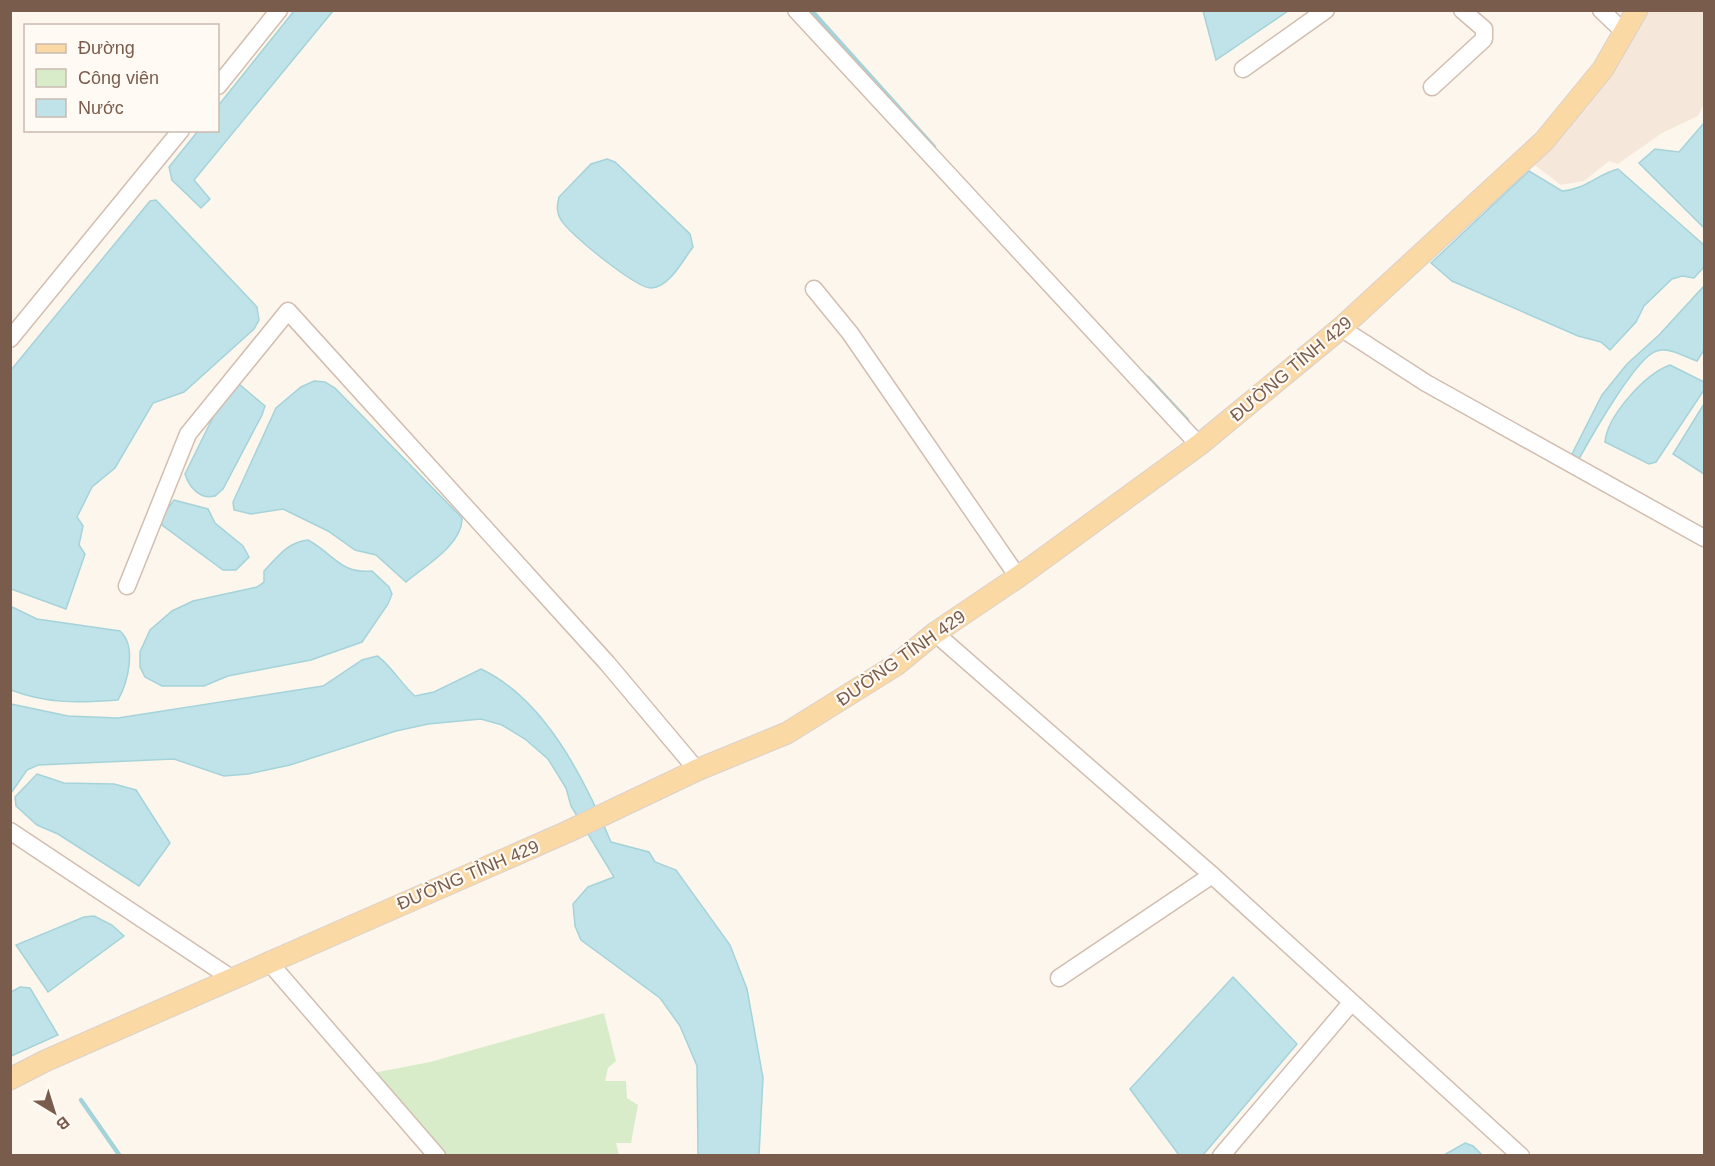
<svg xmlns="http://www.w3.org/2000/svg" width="1715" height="1166" viewBox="0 0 1715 1166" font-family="Helvetica,sans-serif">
<rect width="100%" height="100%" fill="#fdf6ec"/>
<path fill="#f5e8da" d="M1640,11H1704V104L1698,116L1662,133L1618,164L1609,161L1584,181L1561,185L1528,160Z"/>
<path fill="#d8ecc9" d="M604,1013L616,1061L608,1068L605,1081H626L627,1098L638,1105L631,1143H616L619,1155H445L373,1073L430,1062Z"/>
<g fill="#bfe3e8" stroke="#a5d3da" stroke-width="1.5">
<path d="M294,11H333L194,180L210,199L201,208L172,180L169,167L198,131L218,130V106Z"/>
<path d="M1203,11V10L1288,11L1216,60Z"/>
<path d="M1703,124L1704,125V228L1639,163L1655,149L1679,152Z"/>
<path d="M607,159L615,162L690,234L693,247C683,260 669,288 651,288C636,288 569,234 561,220C556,212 557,206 559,197L591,164Z"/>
<path d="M1618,169L1704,245V267L1694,278L1682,276L1672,279L1644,306L1636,322L1610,350L1601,342L1578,336L1452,281L1431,263L1529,171L1562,191C1584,190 1598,174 1618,169Z"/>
<path d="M156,200L257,307L259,320L254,329L184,392L153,403L115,468L92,487L77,517L83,526L79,545L85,554L66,609L11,589V370L150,201Z"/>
<path d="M1704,286V350L1697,361C1685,357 1669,347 1657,351C1637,355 1590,439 1579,459L1572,454L1602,395L1627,364L1659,335Z"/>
<path d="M1670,365L1704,382V390L1656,462L1649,464L1605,442C1607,416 1645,374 1670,365Z"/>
<path d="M314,381L325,382L335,388L462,518C463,544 425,566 406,582L376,555L355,550L328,531L283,509L251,514L234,510L233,502L276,408L301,387Z"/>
<path d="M239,384L265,406L262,415L223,489L215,496C200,500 189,487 185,474L222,399Z"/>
<path d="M1704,404V474L1673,454Z"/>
<path d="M174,500L208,509L215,523L243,546L249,557L236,570H223L162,525V516Z"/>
<path d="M308,540C334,554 340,574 372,571L389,587L392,594L388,604L362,642L311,660L228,676L204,686H162L145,677L140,667V652L150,630L172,611L193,601L257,587L264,582V571C278,556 288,542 308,540Z"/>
<path d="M10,606L37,619L120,631C137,646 128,682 118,700C80,703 47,704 11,690Z"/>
<path d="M377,656C388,662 403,686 415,696L434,692L481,669C545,699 585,780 611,842L649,852L655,862L676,870L730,945L747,989L763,1078L759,1155H698L697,1066L680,1026L660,998L581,940L575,926L573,904L588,887L614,877L571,806L566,788L548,759L525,739L502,725L481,719L428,724L396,731L290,765L248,774L224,776L174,759L38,765L27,770L11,793V704L68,716L118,718L323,686L362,660Z"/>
<path d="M37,774L64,783L114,784L136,790L170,843L139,886L58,834L37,825L16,806L15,797Z"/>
<path d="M94,916L112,925L124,936L48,992L16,945L84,917Z"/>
<path d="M1233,977L1297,1044L1203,1155H1179L1130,1089Z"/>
<path d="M20,987L30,988L58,1035L11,1056V992Z"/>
<path d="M1465,1143L1473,1146L1482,1155H1444Z"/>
</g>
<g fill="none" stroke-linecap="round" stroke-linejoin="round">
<g stroke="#a5d3da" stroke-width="4.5">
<path d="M811,10L934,147"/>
<path d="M1148,378L1187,420"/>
<path d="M81,1100L120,1156"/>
</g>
<g stroke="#d1beb0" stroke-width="19">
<g id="minor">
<path d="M796,10L1199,445"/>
<path d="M1601,10L1625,33"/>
<path d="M1243,69L1326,10"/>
<path d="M218,86L279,10"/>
<path d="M1432,87L1484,39V29L1462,10"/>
<path d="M814,289L850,333L1018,577"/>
<path d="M1341,328L1426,383L1704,538"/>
<path d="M10,339L181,130"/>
<path d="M127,586L188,434L288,311L607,663L697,770"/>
<path d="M935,633L1212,875L1521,1156"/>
<path d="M10,831L231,978"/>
<path d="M268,961L437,1156"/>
<path d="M1059,978L1212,875"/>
<path d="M1221,1156L1351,1003"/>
</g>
</g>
<g stroke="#dad1cd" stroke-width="23">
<path id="major" d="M10,1079L45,1061L567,832L697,770L787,733L896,665L935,633L1018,577L1199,445L1341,328L1544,141L1603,69L1637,10"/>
</g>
<use href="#minor" stroke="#fff" stroke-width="16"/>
<use href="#major" stroke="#fbd9a5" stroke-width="21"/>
</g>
<g text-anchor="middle" stroke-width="4.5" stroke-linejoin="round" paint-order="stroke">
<g font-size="18" fill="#7a5c4d" stroke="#fffaf3">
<text transform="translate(1291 369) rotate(-40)" y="6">ĐƯỜNG TỈNH 429</text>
<text transform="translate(901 658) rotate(-35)" y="6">ĐƯỜNG TỈNH 429</text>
<text transform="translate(468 875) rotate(-23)" y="6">ĐƯỜNG TỈNH 429</text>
</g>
</g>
<rect width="1715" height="1166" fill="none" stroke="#7a5c4d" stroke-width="24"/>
<rect x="24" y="24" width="195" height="108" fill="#fffaf3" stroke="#cabbb1" stroke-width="1.5"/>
<rect x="36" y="44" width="30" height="9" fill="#fbd9a5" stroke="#cabbb1" stroke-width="1.5"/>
<text x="78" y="54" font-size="18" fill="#7a5c4d">Đường</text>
<rect x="36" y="69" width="30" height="18" fill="#d8ecc9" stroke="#cabbb1" stroke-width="1.5"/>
<text x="78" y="84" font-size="18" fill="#7a5c4d">Công viên</text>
<rect x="36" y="99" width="30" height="18" fill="#bfe3e8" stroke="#cabbb1" stroke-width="1.5"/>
<text x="78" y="114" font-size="18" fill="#7a5c4d">Nước</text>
<g transform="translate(54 1112) rotate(142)" stroke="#fffaf3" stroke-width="4.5" paint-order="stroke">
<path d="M0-4.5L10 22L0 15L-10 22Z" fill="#7a5c4d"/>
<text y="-9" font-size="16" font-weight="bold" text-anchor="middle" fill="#7a5c4d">B</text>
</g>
</svg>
